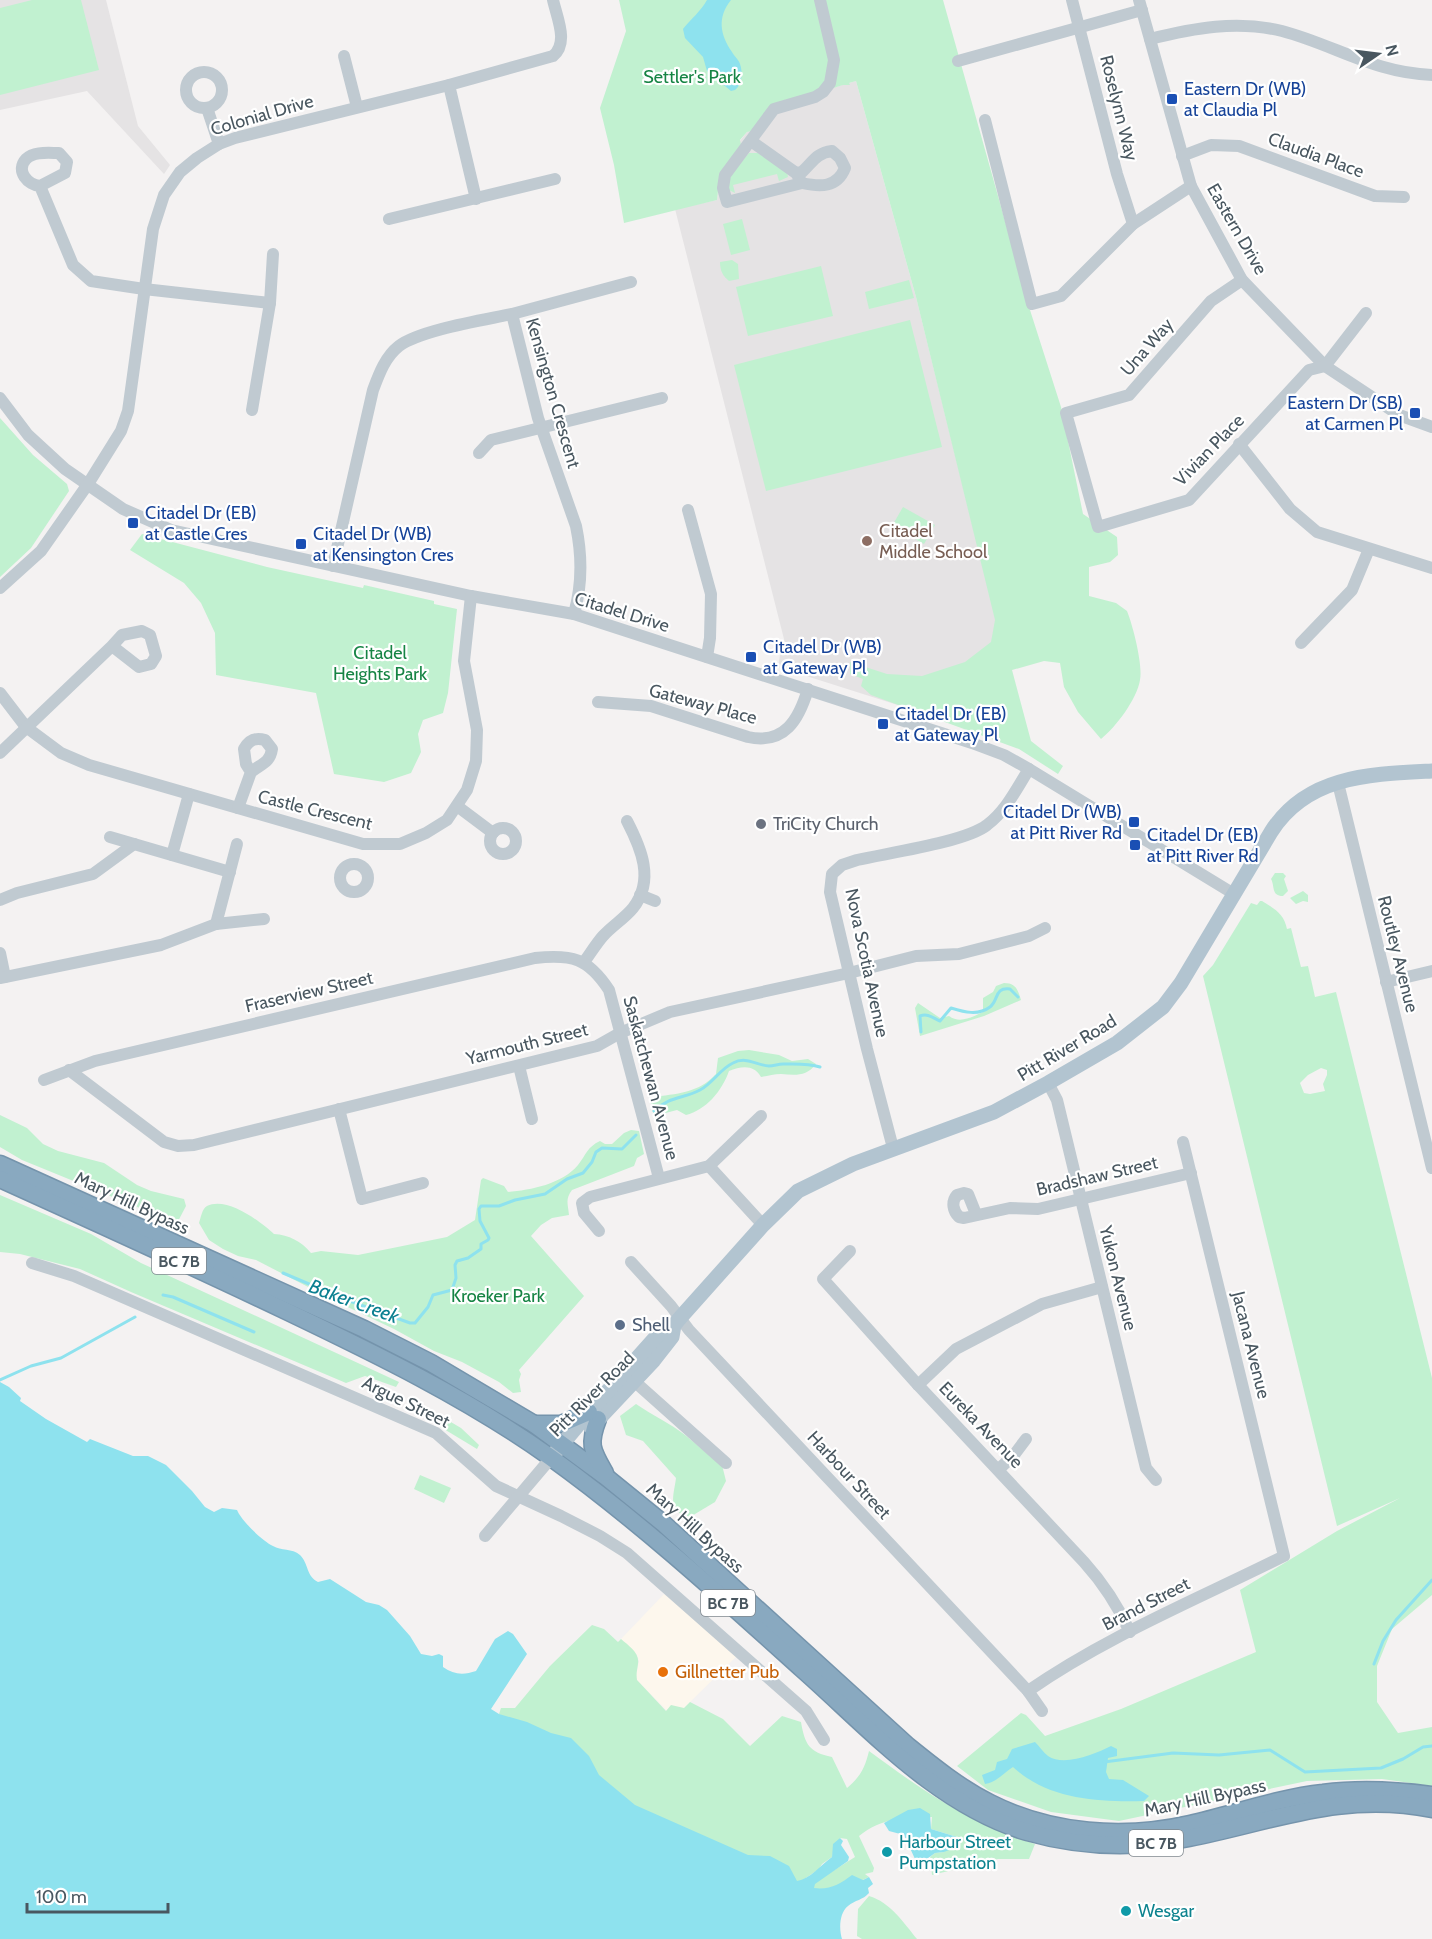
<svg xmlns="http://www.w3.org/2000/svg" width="1432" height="1939" viewBox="0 0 1432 1939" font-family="Cabin,sans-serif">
<rect width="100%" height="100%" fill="#f4f2f2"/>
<path fill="#fdf7ed" d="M664,1594L737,1656L684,1708H674L667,1711L637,1680L636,1675L639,1661L637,1655L621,1639Z"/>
<g fill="#e5e3e4">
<path d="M0,0H106L138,126L170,165L164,174L87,91L0,110Z"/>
<path d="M856,81L916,297L1027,746L778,667L780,655L786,647L675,209L717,200L720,172L739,142L767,107Z"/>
</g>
<g fill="#c1f1d0" fill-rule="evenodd">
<path d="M32,0H81L99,70L0,95V8Z"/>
<path d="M619,0H943L1030,310L1061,407L1083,514L1117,537L1118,555L1110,562L1089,567V596L1116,603L1127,611C1133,626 1143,665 1140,680C1137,699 1116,727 1101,739L1078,712L1064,687L1060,663L1044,661L1012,670L1031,741L1063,766L1058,774L1019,749L871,695L861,686L863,679L850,674V662L887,674L922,676L965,662L991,642L995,620L916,297L856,81L849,83L850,85H843L801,98L751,131L747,132L740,140L741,145L720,173L717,200L624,223L614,165L600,108L626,31Z"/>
<path d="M749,153H758L787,172L788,177L779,181L777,174L733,185L735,193L729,190V177Z"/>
<path d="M742,219L750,250L731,255L723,224Z"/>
<path d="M732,260L738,264L739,279L729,281C723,276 720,271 720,262Z"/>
<path d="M821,266L833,316L748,336L736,287Z"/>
<path d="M909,280L914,298L869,309L865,292Z"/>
<path d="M910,320L942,447L766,491L734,365Z"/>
<path d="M0,418L33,455L67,484L69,491L31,548L0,577Z"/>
<path d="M903,507L935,525L924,544L892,526Z"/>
<path d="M142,534L267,567L363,588L364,585L434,601V604L457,609L448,693L443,713L423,720L418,734L421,752L411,773L384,782L334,774L316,693L216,675L215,633L201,603L184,583L130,550Z"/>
<path d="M1275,873H1283L1286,876L1284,879L1288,891L1283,896C1271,896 1275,886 1271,879Z"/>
<path d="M1303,891L1308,895V902L1303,901L1296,904L1290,898Z"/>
<path d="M1260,901H1262C1275,909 1284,914 1287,929L1291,928L1301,967L1308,966L1315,997L1336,992L1432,1378V1595L1392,1629L1377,1666V1702L1398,1733L1432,1727V1786L1382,1779L1307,1781L1119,1821L1051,1812L988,1790L957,1766L1021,1713L1026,1715L1045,1736L1121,1709L1256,1652L1240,1590L1337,1531L1400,1498L1337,1526L1203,976L1213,965L1251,903L1257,905ZM1321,1068L1327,1070V1075L1323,1084L1325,1091L1310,1094L1304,1093L1300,1083L1308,1075Z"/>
<path d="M1004,983C1016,983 1018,990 1021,1000L984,1016L920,1036L915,1008L918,1003L940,1018L949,1016C960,1024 972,1017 983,1012V998L993,992L996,986Z"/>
<path d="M749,1050L779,1055L792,1061L808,1059L816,1064C806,1077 795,1075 781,1074C774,1074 768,1076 761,1077C754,1064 741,1066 729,1071C722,1091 706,1110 686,1115L677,1110L654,1116L650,1100L652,1097C676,1094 699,1093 716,1074L718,1058L738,1051Z"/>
<path d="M0,1115L27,1128L43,1144L58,1151L104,1163L137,1185L151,1191L184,1199L186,1206L175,1227L161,1222L147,1211L22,1160L0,1147Z"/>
<path d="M631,1130L639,1131L644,1154L637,1158L634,1166L572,1190C565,1199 568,1204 569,1215L552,1218L541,1225L531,1236L584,1296L519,1370L521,1374L519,1380L521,1392L513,1393L499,1382L462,1362L434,1351L394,1329L335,1301L325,1290H314L256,1260L238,1256L223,1249L209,1240L199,1223C201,1217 202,1209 207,1206C227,1196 261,1222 274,1234C289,1235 301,1241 311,1253L321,1251L358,1255L447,1237L475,1220L481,1180L483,1178L504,1186L508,1192C531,1190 562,1184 578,1165C586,1155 587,1147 600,1141L605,1144H612L624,1133Z"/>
<path d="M0,1195L91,1234L141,1263L399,1382L396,1387L365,1376L346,1383L131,1292L80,1269L20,1254L0,1252Z"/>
<path d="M636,1404C652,1415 671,1424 685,1435C698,1445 709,1456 722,1465L726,1481L715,1502L690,1517C666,1512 674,1495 676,1478L643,1441L626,1435L620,1416Z"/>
<path d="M427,1408L461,1428L479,1445L477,1449L434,1423L432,1414Z"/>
<path d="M420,1475L451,1488L444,1503L414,1489Z"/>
<path d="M592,1625L604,1629L618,1642L621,1639C629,1646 640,1653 638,1664C637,1671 636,1674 637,1680L666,1711L671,1705L684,1708L690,1702L723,1719L750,1746L782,1716L801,1722C805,1745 809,1752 832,1757L847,1788C860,1777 865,1768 869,1751C923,1791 971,1824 1035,1844L1029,1859H998L932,1875L930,1857L935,1853L944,1852L957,1837L931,1829L932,1817C903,1818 883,1817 859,1836L874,1868L873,1872L865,1874L869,1877L841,1890L801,1891L855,1857L847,1839L840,1838L834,1847L832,1857L822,1864L819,1869L797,1884L784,1907L499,1714L501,1708H515L550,1666Z"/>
<path d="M869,1896C890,1902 904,1923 917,1939H862L857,1936L858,1909Z"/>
</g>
<g fill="#8ee2ee">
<path d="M707,0H731C717,17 720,35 732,52C734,56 739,60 740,64C743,72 742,85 735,90L731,91L707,71L703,57L685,38L683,29C691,19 701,11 707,0Z"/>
<path d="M0,1382L9,1387L21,1398L20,1401L46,1419L87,1442L90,1439L133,1456H148L166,1465L192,1491L205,1507L214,1512L222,1508L237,1510C241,1520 262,1541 273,1546C281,1551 292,1548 300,1555C309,1564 306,1576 318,1582L330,1579L366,1602L379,1605L387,1610L410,1636L421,1654L432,1656L439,1654L443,1656V1667C454,1675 464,1675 476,1671L495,1639L508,1631L513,1634L527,1654L491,1709L499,1714L527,1722L551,1733L571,1738L589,1756L599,1775L635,1805L748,1855L770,1856L789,1866L797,1881C810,1879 821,1865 832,1857L833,1844L840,1838L843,1841L841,1845L849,1857L848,1861L815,1884L814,1888C830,1890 840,1884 852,1875L863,1880L869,1877L873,1884L868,1888L869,1893C863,1900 855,1900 848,1906C839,1913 839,1930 842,1939H0Z"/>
<path d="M1035,1742C1039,1746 1043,1752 1048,1756C1064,1767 1095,1754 1111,1746L1117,1749V1756L1108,1758L1106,1772L1109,1779L1123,1780L1149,1796L1144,1801C1098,1802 1049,1800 1013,1767C1004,1773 995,1783 985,1784L982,1775L995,1770L997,1762L1007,1759L1012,1749Z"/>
<path d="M920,1808L930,1814L931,1829L957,1837L954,1848L944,1852L935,1853L920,1864L915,1859L904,1835L889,1831L884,1823L908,1810Z"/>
</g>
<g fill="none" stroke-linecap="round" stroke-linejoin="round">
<g stroke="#8ee2ee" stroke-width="3">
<path d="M921,1032L920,1016C928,1013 933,1018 940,1021L951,1008C964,1012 978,1016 990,1007C999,1000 994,987 1010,989L1018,997"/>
<path d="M654,1111C670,1096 683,1099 700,1090C713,1083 720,1069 733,1063C746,1056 756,1065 769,1066C774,1066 778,1064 783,1064C795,1064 808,1063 820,1067"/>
<path d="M283,1273L347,1300L410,1323H415L428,1307L433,1295L452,1290L456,1278L455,1265L457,1261L468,1258L481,1249V1244L488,1240L489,1238L480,1221L479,1209L481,1206H499L515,1200L545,1194L567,1179L583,1173L592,1162L596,1152L602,1148L622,1149L636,1135"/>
<path d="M163,1295L173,1297L254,1332"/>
<path d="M0,1380L31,1366L61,1358L135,1317"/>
<path d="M1374,1664L1383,1641L1396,1620L1432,1580"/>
<path d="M1104,1762L1173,1753L1219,1755L1270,1750L1305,1772L1381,1768L1403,1759L1423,1747L1432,1746"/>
</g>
<g stroke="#7594ac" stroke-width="19">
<g id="highway">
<path d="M0,1164L364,1329L431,1363L534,1424L606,1477L664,1524L908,1746C934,1767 960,1788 990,1803C1051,1834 1124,1839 1190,1824C1234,1814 1278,1798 1323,1793C1360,1788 1395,1790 1432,1795"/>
<path d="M0,1179C95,1222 190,1265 284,1310C376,1354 467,1398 550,1457C639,1521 721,1596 802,1669C870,1729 937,1805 1027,1832C1080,1847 1135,1849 1189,1838C1275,1821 1342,1791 1432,1809"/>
<path d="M598,1419C588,1445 592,1450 605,1473"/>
<path d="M534,1424H561L589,1412"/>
</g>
</g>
<g stroke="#c0cad1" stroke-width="12">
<path d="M1072,0L1117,174L1133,224"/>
<path d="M1139,0L1191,186L1242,280L1325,366L1399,415L1432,427"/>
<path d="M1150,39C1194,28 1237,20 1282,31C1335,45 1374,73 1432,75"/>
<path d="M344,56L357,107"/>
<path d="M958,61L1142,10"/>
<circle cx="204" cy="90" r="18"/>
<path d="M449,85L476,199"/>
<path d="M207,108L219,144"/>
<path d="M985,120L1032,304L1061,296L1133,224L1191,186"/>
<path d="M751,141L796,173L802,183C820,187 837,188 845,168L840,158L832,151C816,153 813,162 802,172L796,173"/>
<path d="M1182,156L1211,145L1239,146L1375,196L1404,197"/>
<path d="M802,183L727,202L723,188L725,175L774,109L815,97L823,92L830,83L834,60L820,0"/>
<path d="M40,186C28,185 15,171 26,159C34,151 49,153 59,153L67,162L65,173L40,186L73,265L91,281L144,289L270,303"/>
<path d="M389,219L555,179"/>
<path d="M1242,280L1211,301L1129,395L1066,413L1098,527L1189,500L1309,370L1325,366L1366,313"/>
<path d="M512,314L631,282"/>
<path d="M0,398L28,435L65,469L123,509L171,530L471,596L574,614L972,743L1004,755L1029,769L1234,894"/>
<path d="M252,410L270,303L273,254"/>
<path d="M1239,444L1290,509L1317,532L1432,568"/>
<path d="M479,453L491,440L662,398"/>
<path d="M688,510L711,594L710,638L707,657"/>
<path d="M333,566L373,390C379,374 385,357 399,346C420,330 484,320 512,314L538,418L576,526C582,555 582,586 574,614"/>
<path d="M0,588L41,551L88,484L121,431L128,411L133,375L153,229L164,195L180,172L197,158L219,144L235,138L449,85L553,56C569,43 557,18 553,0"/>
<path d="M1301,643L1352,590L1369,549"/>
<path d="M0,693L26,727L61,753L89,765L363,844H400L426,833L447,820L467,790L476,761L477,730L464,661L471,596"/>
<path d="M598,702L651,706L748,737C785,745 799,719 808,689"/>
<path d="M0,753L112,646L139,667L151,664L156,656L150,635L142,631L122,635L112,646"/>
<path d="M1338,783L1432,1168"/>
<path d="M457,806L493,833"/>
<path d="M238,808L251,772C261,764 270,763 272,749L265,740C255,737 249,740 244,749L246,764L251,772"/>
<circle cx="503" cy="841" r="13"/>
<path d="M110,837L230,872"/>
<path d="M172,855L189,794"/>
<circle cx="354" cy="878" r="14"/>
<path d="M640,895L655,901"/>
<path d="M0,900L17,893L93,874L134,844"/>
<path d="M216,924L237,844"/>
<path d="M0,953L5,977"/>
<path d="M584,962C590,954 596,944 603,936C612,926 625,918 633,908C655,880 641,848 627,821"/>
<path d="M0,978L161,945L216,924L264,919"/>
<path d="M1386,982L1432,971"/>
<path d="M519,1066L532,1119"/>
<path d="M69,1070L164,1142L178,1146L194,1145L597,1046L620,1033L670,1012L849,973L916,956L959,954L1029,936L1045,928"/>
<path d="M44,1080L95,1061L535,958C572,954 588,958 609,990L659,1178"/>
<path d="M1048,1083L1057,1100L1146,1468L1156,1480"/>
<path d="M339,1109L362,1199L423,1183"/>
<path d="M893,1148L867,1049L830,892L832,874L842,865L857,860C887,853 966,842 987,825C1006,811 1017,788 1029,769"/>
<path d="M709,1166L763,1225"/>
<path d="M976,1214L968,1194L964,1193L957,1195C951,1202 953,1211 959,1217L964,1218L1010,1208L1038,1209L1191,1173"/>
<path d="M599,1231L584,1213L582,1203L590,1197L709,1166L761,1116"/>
<path d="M850,1251L823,1279L918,1385L1084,1562C1103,1583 1118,1606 1130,1632"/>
<path d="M631,1262L671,1306L689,1330L1028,1691L1042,1711"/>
<path d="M32,1263L74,1276L436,1433L496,1486L561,1516L600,1536L627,1553L806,1711L824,1740"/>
<path d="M634,1381L726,1463"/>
<path d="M918,1385L956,1349L1042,1304L1102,1287"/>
<path d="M999,1469L1014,1455L1026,1439"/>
<path d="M485,1536L551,1458"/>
<path d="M1028,1691C1107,1636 1198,1599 1284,1556L1183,1142"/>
</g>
<g stroke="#b2c4d0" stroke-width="15">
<path d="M591,1427L654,1360L672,1337L674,1325"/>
<path d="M554,1454L589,1412L664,1328L674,1325L680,1318L763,1225L798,1191L853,1164L994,1112L1048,1083L1117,1043L1163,1007L1181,983L1271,832C1307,775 1371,774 1432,771"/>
</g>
<use href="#highway" stroke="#89a9c0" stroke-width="16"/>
</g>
<g fill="#1a4fb4" stroke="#fff" stroke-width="2">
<rect x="1166" y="93" width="12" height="12" rx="3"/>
<rect x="1409" y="407" width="12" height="12" rx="3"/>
<rect x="127" y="517" width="12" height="12" rx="3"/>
<rect x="295" y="538" width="12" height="12" rx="3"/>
<rect x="745" y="651" width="12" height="12" rx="3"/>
<rect x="877" y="718" width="12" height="12" rx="3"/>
<rect x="1128" y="816" width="12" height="12" rx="3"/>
<rect x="1129" y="839" width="12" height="12" rx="3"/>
</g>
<circle fill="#8d6e63" stroke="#fff" stroke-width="2" cx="867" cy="541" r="6"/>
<circle fill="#6b7280" stroke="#fff" stroke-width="2" cx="761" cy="824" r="6"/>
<circle fill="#5c6f8a" stroke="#fff" stroke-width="2" cx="620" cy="1325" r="6"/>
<circle fill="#e8710a" stroke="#fff" stroke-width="2" cx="663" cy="1672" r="6"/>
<g fill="#0f9aa8" stroke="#fff" stroke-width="2">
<circle cx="887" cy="1852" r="6"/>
<circle cx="1126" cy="1911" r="6"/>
</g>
<g text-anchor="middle" stroke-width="4.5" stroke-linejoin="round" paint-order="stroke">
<g fill="#fff" stroke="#808990" stroke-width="1.5">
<rect x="152" y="1248" width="54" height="26" rx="4.5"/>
<rect x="701" y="1590" width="54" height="26" rx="4.5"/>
<rect x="1129" y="1830" width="54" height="26" rx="4.5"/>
</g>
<g font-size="16" font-weight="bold" fill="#495760">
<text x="179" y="1267">BC 7B</text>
<text x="728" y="1609">BC 7B</text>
<text x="1156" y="1849">BC 7B</text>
</g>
<g font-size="18" fill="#168444" stroke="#fff">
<text x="692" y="83">Settler's Park</text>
<text x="380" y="659">Citadel<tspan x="380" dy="21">Heights Park</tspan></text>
<text x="498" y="1302">Kroeker Park</text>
</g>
<g font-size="18" fill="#164399" stroke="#fff" text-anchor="start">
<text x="1184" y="95">Eastern Dr (WB)<tspan x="1184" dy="21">at Claudia Pl</tspan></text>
<text x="1403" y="409" text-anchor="end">Eastern Dr (SB)<tspan x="1403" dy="21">at Carmen Pl</tspan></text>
<text x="145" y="519">Citadel Dr (EB)<tspan x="145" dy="21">at Castle Cres</tspan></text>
<text x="313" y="540">Citadel Dr (WB)<tspan x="313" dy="21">at Kensington Cres</tspan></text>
<text x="763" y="653">Citadel Dr (WB)<tspan x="763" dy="21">at Gateway Pl</tspan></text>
<text x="895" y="720">Citadel Dr (EB)<tspan x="895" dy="21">at Gateway Pl</tspan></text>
<text x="1122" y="818" text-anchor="end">Citadel Dr (WB)<tspan x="1122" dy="21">at Pitt River Rd</tspan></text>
<text x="1147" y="841">Citadel Dr (EB)<tspan x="1147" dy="21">at Pitt River Rd</tspan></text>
</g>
<g font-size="18" fill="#495760" stroke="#fff">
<text transform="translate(1119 108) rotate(76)" y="6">Roselynn Way</text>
<text transform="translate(262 115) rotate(-16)" y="6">Colonial Drive</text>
<text transform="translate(1316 155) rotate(20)" y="6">Claudia Place</text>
<text transform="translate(1237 229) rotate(60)" y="6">Eastern Drive</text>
<text transform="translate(1147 347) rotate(-49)" y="6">Una Way</text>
<text transform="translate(553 393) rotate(74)" y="6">Kensington Crescent</text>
<text transform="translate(1209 450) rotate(-46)" y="6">Vivian Place</text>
<text transform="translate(622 612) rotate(17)" y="6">Citadel Drive</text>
<text transform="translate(703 704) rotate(15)" y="6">Gateway Place</text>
<text transform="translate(315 810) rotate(14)" y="6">Castle Crescent</text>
<text transform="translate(1398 954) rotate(76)" y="6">Routley Avenue</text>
<text transform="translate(867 963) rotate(78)" y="6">Nova Scotia Avenue</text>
<text transform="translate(309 992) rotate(-13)" y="6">Fraserview Street</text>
<text transform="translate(527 1044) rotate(-14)" y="6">Yarmouth Street</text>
<text transform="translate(1067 1048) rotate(-31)" y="6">Pitt River Road</text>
<text transform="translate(651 1078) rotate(75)" y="6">Saskatchewan Avenue</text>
<text transform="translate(1097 1176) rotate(-13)" y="6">Bradshaw Street</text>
<text transform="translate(132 1203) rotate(25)" y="6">Mary Hill Bypass</text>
<text transform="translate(1118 1278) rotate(76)" y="6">Yukon Avenue</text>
<text transform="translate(1251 1345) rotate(76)" y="6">Jacana Avenue</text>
<text transform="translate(592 1394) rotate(-45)" y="6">Pitt River Road</text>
<text transform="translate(406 1402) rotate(26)" y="6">Argue Street</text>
<text transform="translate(981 1425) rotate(46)" y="6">Eureka Avenue</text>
<text transform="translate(849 1475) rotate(47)" y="6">Harbour Street</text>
<text transform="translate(695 1528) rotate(42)" y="6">Mary Hill Bypass</text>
<text transform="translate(1146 1604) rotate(-27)" y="6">Brand Street</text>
<text transform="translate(1205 1798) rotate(-12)" y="6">Mary Hill Bypass</text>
</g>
<g font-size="18" fill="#785e54" stroke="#fff" text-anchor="start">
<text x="879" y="537">Citadel<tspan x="879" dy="21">Middle School</tspan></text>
</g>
<g font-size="18" fill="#5b616d" stroke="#fff" text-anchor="start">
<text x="773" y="830">TriCity Church</text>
</g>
<g font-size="18" fill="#4e5e75" stroke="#fff" text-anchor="start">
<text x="632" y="1331">Shell</text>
</g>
<g font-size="18" fill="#c56008" stroke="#fff" text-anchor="start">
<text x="675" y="1678">Gillnetter Pub</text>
</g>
<g font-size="18" fill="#0d838f" stroke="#fff" text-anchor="start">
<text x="899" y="1848">Harbour Street<tspan x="899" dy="21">Pumpstation</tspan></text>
<text x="1138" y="1917">Wesgar</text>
</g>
<g font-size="20" font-style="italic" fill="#0b8091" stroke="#fff">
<text transform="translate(354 1301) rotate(20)" y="7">Baker Creek</text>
</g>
</g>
<g transform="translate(1378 54) rotate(76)" stroke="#ffffff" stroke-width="4.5" paint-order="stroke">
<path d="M0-4.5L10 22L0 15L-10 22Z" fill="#495760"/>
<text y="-9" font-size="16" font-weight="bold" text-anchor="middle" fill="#495760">N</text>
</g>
<path d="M27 1903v9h141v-9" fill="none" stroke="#495760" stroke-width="3"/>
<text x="36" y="1903" font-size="18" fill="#495760" stroke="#ffffff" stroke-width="4.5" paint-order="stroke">100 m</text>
</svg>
